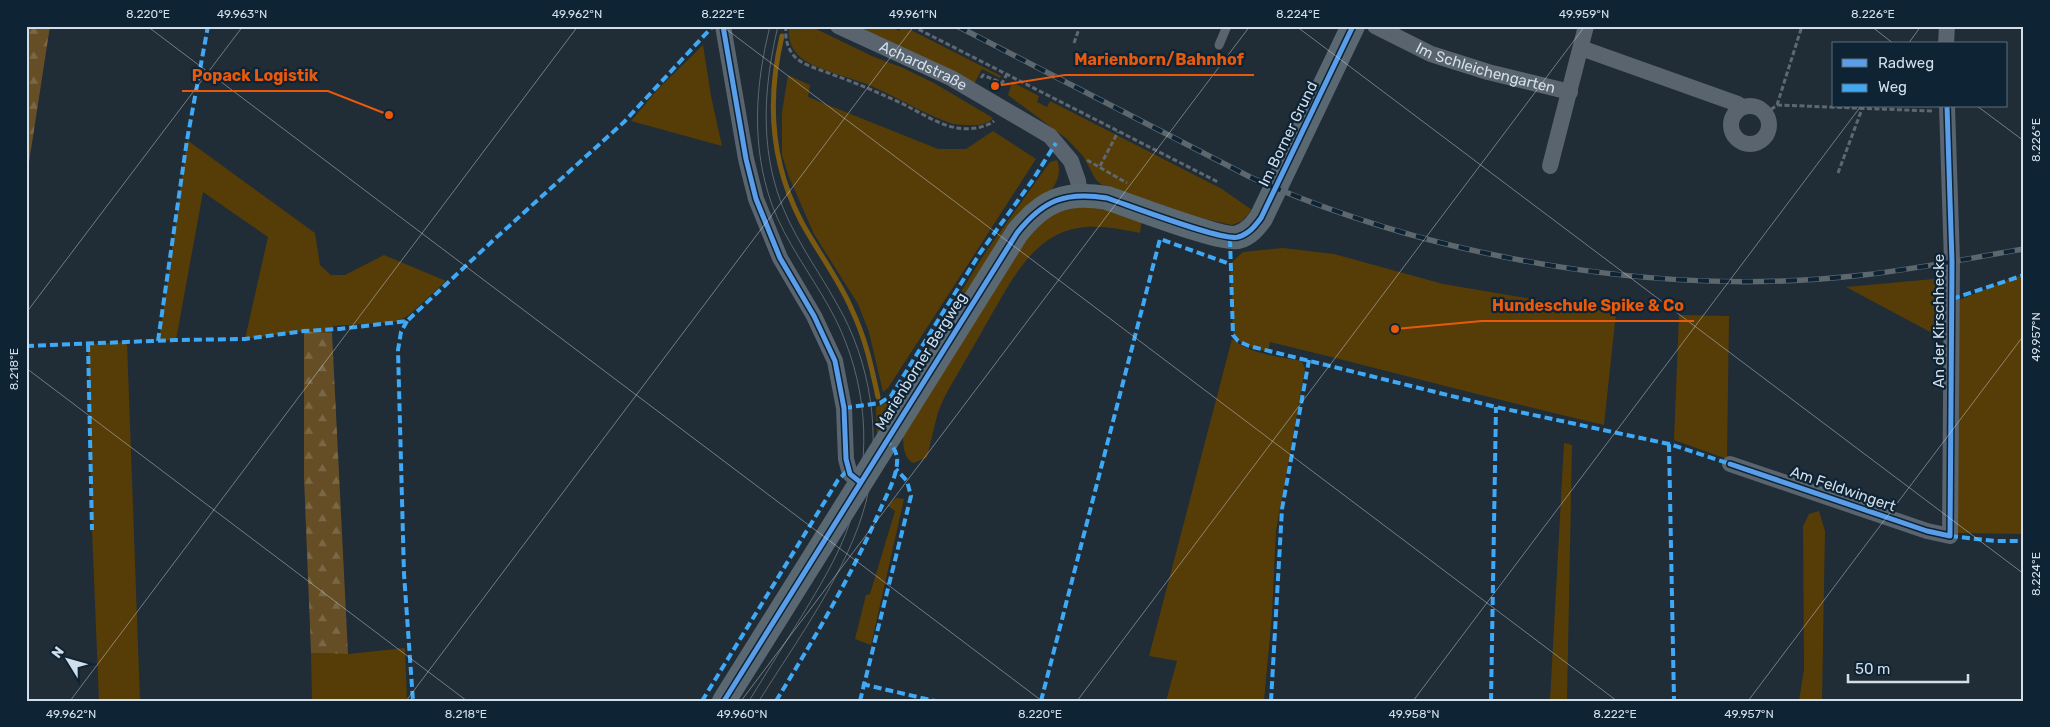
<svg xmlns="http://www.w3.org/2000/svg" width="2050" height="727" viewBox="0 0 2050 727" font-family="Rubik,sans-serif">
<defs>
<pattern id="forest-firs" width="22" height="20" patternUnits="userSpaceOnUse" patternTransform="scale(1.25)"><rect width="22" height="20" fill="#654e25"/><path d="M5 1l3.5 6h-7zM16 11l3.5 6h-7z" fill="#7a6745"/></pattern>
</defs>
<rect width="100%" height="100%" fill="#202c36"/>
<g fill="#563d07">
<path d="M789,26H810L874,57L901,67L934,83L993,118C986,128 964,125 953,124C924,114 897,97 869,85C850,77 811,69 798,55C790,47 788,36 789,26Z"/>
<path d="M857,26H890L899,31L903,26L1001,76L1000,78L982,69L974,84Z"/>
<path d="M703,45L711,96L722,146L631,121L658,89Z"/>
<path d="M788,75L810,85L808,97L938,149H966L993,131L1036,159L888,388L883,392L869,332L858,304L814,234L789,177L782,155V112Z"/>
<path d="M1012,82L1039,96L1037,102L1047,107L1050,101L1222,189L1252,210L1242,221L1232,225L1164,210L1108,190L1096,180L1083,156L1067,139L1008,95Z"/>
<path d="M187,140L315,233L320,265L331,275H345L384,255L446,281L409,315L396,322L333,326L332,333L304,331L245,339L268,237L203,192L176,340L159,341Z"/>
<path d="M1057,160C1062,173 1057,185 1047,194L877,442L876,407L894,399L987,250L1050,162Z"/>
<path d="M1093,205L1142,219L1140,233C1115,228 1087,222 1061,233C1025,248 1004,294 985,326C972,349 958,373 945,396L938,412L927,457L914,463C903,459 903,443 903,433L1018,243L1047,215L1071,206Z"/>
<path d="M1283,248L1334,254L1443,284L1616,313L1604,425C1492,399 1382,369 1270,342L1268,351C1255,350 1241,345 1233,335L1230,264L1243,252Z"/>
<path d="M2024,275V534L1957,533V301L2015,277Z"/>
<path d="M1945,278L1947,341L1846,287Z"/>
<path d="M1679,315L1729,316L1727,459L1674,440Z"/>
<path d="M1232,339C1252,355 1278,356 1302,361L1305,369L1276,531L1272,614L1264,701H1166L1177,661L1149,656Z"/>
<path d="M127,342L140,701H99L92,530L88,344Z"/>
<path d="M1564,443L1572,445L1567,701H1550Z"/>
<path d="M896,498L904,499L871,645L855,639L866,595L870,594L895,511L888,506Z"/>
<path d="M1819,511L1825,531L1822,701H1799L1804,669L1803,526L1809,514Z"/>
<path d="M405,648L407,701H312L311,653L348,654Z"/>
</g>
<g fill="url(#forest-firs)">
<path d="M26,26H50L26,182Z"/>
<path d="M304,331L332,333L348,654L311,653L304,477Z"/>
</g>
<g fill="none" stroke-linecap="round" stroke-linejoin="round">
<path stroke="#7c5911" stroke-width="5" d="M782,36C767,99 771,163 801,221C817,251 839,279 852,310C866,340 871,365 878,397"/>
<g stroke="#5e6872" stroke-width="3" stroke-dasharray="5 2.5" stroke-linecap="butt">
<path d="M786,26C785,38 787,49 796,58C805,66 819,69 831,74C856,83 880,93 905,105C921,113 939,125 957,128C969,130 985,128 994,121"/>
<path d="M912,26L1218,182"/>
<path d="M1074,43L1080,26"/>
<path d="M981,78L983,75L1002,83L1007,74"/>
<path d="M1777,105L1802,26"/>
<path d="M1765,114L1777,105L1932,111"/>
<path d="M1087,160L1127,183"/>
<path d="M1100,166L1118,132"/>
<path d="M1838,173L1862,109"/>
</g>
<path stroke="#59646e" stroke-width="9" d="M1219,45L1227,26"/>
<g stroke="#59646e" stroke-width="16">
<path d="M723,26L746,159L756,199L780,258L814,316L835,361L844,408L846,459L850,474L860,482"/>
<path id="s1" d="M838,26L951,78L1050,136L1071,161L1078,181L1080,195"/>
<path id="s2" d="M1375,26L1431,54L1488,72L1570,92"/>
<path d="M1946,44L1947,26"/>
<path d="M1581,48L1738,104L1740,108"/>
<circle cx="1750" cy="125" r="19"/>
<path d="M1550,166L1586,26"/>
<path d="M1730,464L1927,531L1950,536L1952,262L1947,106"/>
</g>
<path stroke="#5a6872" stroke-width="24" d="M724,701L1017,233C1043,200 1066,191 1107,198C1128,205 1224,242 1238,237C1249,234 1255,226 1261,218L1353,26"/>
<g stroke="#5c676e" stroke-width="1">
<path d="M749,701C767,672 785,643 803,614C824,579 845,545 855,505C873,439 863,367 829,307C810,273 786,242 772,205C751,146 755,86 770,26"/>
<path d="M759,701C797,640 848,571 866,502C882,436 871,362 837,304C816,266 790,233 777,191C760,136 765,81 778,26"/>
</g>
<g stroke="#5c676e" stroke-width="5.5">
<path id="rail" d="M957,26L1250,177C1434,259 1663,298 1863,275C1917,269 1970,258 2024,249"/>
</g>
<use href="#rail" stroke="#0e2334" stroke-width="4" stroke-dasharray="11" stroke-linecap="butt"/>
<g stroke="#3fa9f5" stroke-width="4" stroke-dasharray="8 4" stroke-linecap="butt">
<path d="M1230,239L1233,335L1238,341L1249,346L1496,407L1669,444L1730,464"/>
<path d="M1952,299L2024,275"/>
<path d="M407,321L401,332L398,350L404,574L413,701"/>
<path d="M158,341L187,140L208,26"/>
<path d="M88,344L92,530"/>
<path d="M26,346L176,340L245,339L304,331L339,329L407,321L487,246L624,122L713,26"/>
<path d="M844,408L880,403L891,396L980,253L1032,181L1056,143"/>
<path d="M1669,444L1674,701"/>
<path d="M1950,536L1995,541H2024"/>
<path d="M862,684L935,701"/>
<path d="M702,701L838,480L848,470"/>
<path d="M776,701C814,639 851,577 880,510C886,496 896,479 897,463C898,454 894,446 886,441"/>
<path d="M860,701L911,496L907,481L896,469"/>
<path d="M1041,701L1160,239L1230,264"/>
<path d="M1271,701L1282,509L1309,360"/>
<path d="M1491,701L1496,407"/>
</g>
<g stroke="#0e2334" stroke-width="8">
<g id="cycleway">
<path d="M723,26L746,159L756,199L780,258L814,316L835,361L844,408L846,459L850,474L860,482"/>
<path d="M1730,464L1927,531L1950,536L1952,262L1947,106"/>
<path d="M724,701L1017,233C1043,200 1066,191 1107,198C1128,205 1224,242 1238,237C1249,234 1255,226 1261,218L1353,26"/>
</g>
</g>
<use href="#cycleway" stroke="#5a9eea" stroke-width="5"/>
</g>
<path fill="none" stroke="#d2dfeb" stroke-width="1" stroke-opacity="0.45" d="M147,26L1042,701M722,26L1617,701M1296,26L2024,574M1871,26L1894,44M1908,44L1921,26M1977,106L2024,141M26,313L243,26M26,368L467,701M70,701L578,26M406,701L914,26M741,701L1250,26M1077,701L1585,26M1413,701L1861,106M1748,701L2024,335"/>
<g text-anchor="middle" stroke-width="4.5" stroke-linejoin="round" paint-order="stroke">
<g font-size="15" fill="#d2dfeb" stroke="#0e2334">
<text dy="5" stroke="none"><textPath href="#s1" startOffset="94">Achardstraße</textPath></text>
<text dy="5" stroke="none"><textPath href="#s2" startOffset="119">Im Schleichengarten</textPath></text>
<text transform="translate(1288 134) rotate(-64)" y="5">Im Borner Grund</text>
<text transform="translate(1939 321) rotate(-90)" y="5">An der Kirschhecke</text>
<text transform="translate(921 361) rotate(-58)" y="5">Marienborner Bergweg</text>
<text transform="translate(1843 489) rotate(19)" y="5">Am Feldwingert</text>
</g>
</g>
<path fill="none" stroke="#e8590c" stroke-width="2" d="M995 86L1065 75H1254M389 115L328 91H182M1395 329L1482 321H1694"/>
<g fill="#e8590c" stroke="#0e2334" stroke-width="2">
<circle cx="995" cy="86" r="5"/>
<circle cx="389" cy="115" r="5"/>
<circle cx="1395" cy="329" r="5"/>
</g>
<g font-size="16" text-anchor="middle" font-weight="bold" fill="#e8590c" stroke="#0e2334" stroke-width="4.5" stroke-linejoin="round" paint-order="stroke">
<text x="1159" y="65">Marienborn/Bahnhof</text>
<text x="255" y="81">Popack Logistik</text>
<text x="1588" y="311">Hundeschule Spike &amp; Co</text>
</g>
<rect width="2050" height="727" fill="none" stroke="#0e2334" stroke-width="55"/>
<rect x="1832" y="42" width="175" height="65" fill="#0e2334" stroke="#5c6e7d"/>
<rect x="1842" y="59" width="25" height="8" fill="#5a9eea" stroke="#5c6e7d"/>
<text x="1878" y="68" font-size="15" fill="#d2dfeb">Radweg</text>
<rect x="1842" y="84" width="25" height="8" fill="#3fa9f5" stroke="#5c6e7d"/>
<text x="1878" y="92" font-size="15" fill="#d2dfeb">Weg</text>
<g transform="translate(68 660) rotate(307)" stroke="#0e2334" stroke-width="4" paint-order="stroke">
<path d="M0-4L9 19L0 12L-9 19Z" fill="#d2dfeb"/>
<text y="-8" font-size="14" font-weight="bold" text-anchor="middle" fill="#d2dfeb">N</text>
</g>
<path d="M1848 674v8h120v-8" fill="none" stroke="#d2dfeb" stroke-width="2.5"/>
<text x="1855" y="674" font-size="15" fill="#d2dfeb" stroke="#0e2334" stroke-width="4" paint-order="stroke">50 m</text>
<rect x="28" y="28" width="1994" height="672" fill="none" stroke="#d2dfeb" stroke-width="2"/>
<g font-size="12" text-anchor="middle" fill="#d2dfeb">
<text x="148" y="18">8.220°E</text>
<text x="242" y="18">49.963°N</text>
<text x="577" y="18">49.962°N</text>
<text x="723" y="18">8.222°E</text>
<text x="913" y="18">49.961°N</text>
<text x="1298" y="18">8.224°E</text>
<text x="1584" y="18">49.959°N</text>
<text x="1873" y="18">8.226°E</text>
<text transform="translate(2036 140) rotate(-90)" y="4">8.226°E</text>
<text transform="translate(2036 337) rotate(-90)" y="4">49.957°N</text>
<text transform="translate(14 369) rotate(-90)" y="4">8.218°E</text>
<text transform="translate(2036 574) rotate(-90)" y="4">8.224°E</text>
<text x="71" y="718">49.962°N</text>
<text x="466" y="718">8.218°E</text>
<text x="742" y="718">49.960°N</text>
<text x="1040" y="718">8.220°E</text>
<text x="1414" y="718">49.958°N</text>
<text x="1615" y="718">8.222°E</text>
<text x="1749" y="718">49.957°N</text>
</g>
</svg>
